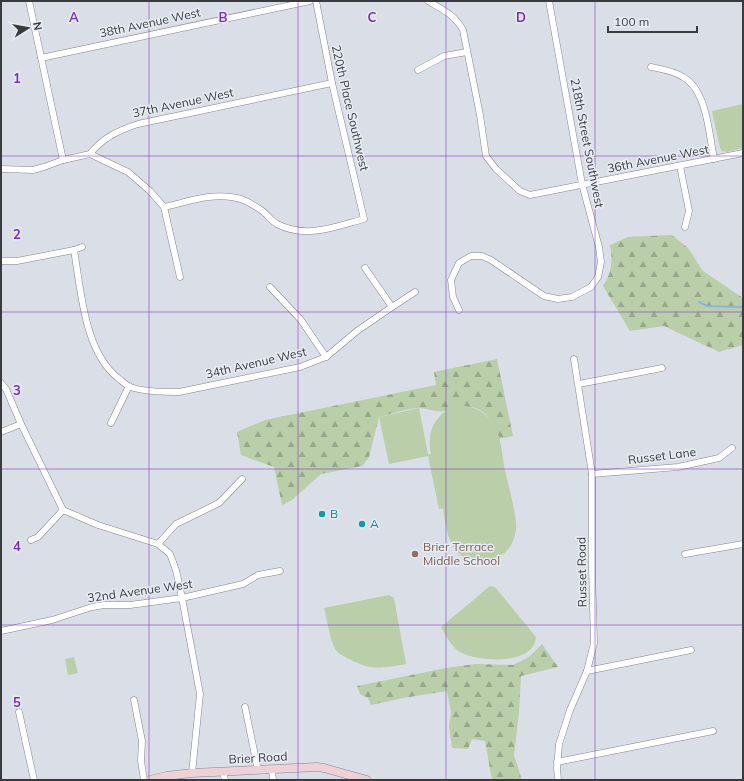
<svg xmlns="http://www.w3.org/2000/svg" width="744" height="781" viewBox="0 0 744 781" font-family="Mulish,sans-serif">
<defs>
<pattern id="forest-firs" width="22" height="20" patternUnits="userSpaceOnUse"><rect width="22" height="20" fill="#bacea9"/><path d="M5 1l3.5 6h-7zM16 11l3.5 6h-7z" fill="#98a88b"/></pattern>
</defs>
<rect width="100%" height="100%" fill="#dadee7"/>
<g fill="url(#forest-firs)">
<path d="M672,235L688,248L703,271L743,298V345L719,352L664,326L630,331L603,286C612,273 613,260 610,245L628,237Z"/>
<path d="M497,359L513,436L499,439C495,425 486,408 470,407C461,407 453,409 445,411C437,413 427,408 418,408C405,409 391,414 379,417L369,457L362,466L321,474L292,500L282,505L274,467L241,455L237,432L265,420L436,385L434,372Z"/>
<path d="M542,644L558,667L521,676L519,713L514,755L522,780H492L485,741L472,739L468,749L452,748L449,726L451,712L447,691L403,698L371,705L368,698L360,694L357,686L446,668L475,664L513,665L529,657Z"/>
</g>
<g fill="#bacea9">
<path d="M743,104V148L727,152L722,151L720,148L712,111Z"/>
<path d="M466,406C479,408 489,416 495,427C501,438 502,453 504,466C508,484 514,504 516,523C517,529 515,535 513,541C504,564 470,569 455,549C447,538 445,522 443,508L439,509L428,456L389,464L379,417L419,408L428,454H431C425,429 440,405 466,406Z"/>
<path d="M490,586L495,587L536,637C534,666 478,662 460,652C451,647 446,635 441,627Z"/>
<path d="M389,595L394,598L406,664C383,668 373,671 351,660C347,658 339,654 336,650C330,641 327,618 324,608Z"/>
<path d="M74,657L78,673L68,675L65,659Z"/>
</g>
<g fill="none" stroke-linecap="round" stroke-linejoin="round">
<path stroke="#8db2dd" stroke-width="2" d="M699,302L707,306L743,307"/>
<g stroke="#82868d" stroke-width="7">
<g id="street">
<path d="M29,1L63,160"/>
<path d="M428,1C443,10 454,14 463,30L480,115L486,156L496,169L520,191L530,195L743,153"/>
<path d="M41,58L310,1"/>
<path d="M651,67C661,69 674,71 683,77C707,90 709,134 714,159"/>
<path d="M418,70L444,56L467,52"/>
<path d="M90,154L128,172L150,191L164,207L180,277"/>
<path d="M680,166L689,211L685,227"/>
<path d="M1,169L33,170L44,167L63,160L90,154C102,138 119,130 138,124L332,83"/>
<path d="M164,207C187,202 213,192 237,198C244,199 255,206 261,210C267,214 271,221 277,224C306,239 335,227 364,219L332,83L316,1"/>
<path d="M74,250C81,290 84,351 118,378C122,381 126,385 130,387C146,392 163,392 179,392L300,367L326,357L357,331L392,307L415,292"/>
<path d="M1,261H17L74,250L82,247"/>
<path d="M365,268L392,307"/>
<path d="M270,287L301,320L326,357"/>
<path d="M459,310L453,297L451,280L459,263L471,256H482L491,260L544,296L558,299L572,297L591,287L598,277L601,262L599,247L582,184L549,1"/>
<path d="M1,383L6,389L21,424L63,510L98,525L158,544L170,554L176,570L182,598L200,694L192,773"/>
<path d="M579,384L662,368"/>
<path d="M111,423L129,386"/>
<path d="M1,432L21,424"/>
<path d="M592,474L678,467L719,458L732,448"/>
<path d="M31,540L38,537L63,510"/>
<path d="M158,544L176,524L219,503L242,479"/>
<path d="M685,554L743,544"/>
<path d="M1,631L52,620L92,607L104,605H130L182,598L243,584L258,575L280,571"/>
<path d="M587,671L691,650"/>
<path d="M134,700L142,741L141,761L144,780"/>
<path d="M245,707L258,770"/>
<path d="M19,712L34,780"/>
<path d="M557,762L713,731"/>
<path d="M272,770L273,780"/>
<path d="M223,772L225,780"/>
<path d="M558,780L557,768L559,744L570,710L587,671L594,643L592,568V474L574,359"/>
</g>
</g>
<g stroke="#82868d" stroke-width="9">
<path id="secondary" d="M150,780L166,776L192,773L317,767L324,768L367,780"/>
</g>
<use href="#street" stroke="#fff" stroke-width="6"/>
<use href="#secondary" stroke="#eed0d7" stroke-width="8"/>
</g>
<path fill="none" stroke="#7b2cbf" stroke-width="1" stroke-opacity="0.55" d="M149,1V780M298,1V780M446,1V780M595,1V780M1,156H743M1,312H743M1,469H743M1,625H743"/>
<g fill="#0f9aa8" stroke="#e8ecf4" stroke-width="1.5">
<circle cx="322" cy="514" r="4"/>
<circle cx="362" cy="524" r="4"/>
</g>
<circle fill="#8d6e63" stroke="#e8ecf4" stroke-width="1.5" cx="415" cy="554" r="4"/>
<g text-anchor="middle" stroke-width="3" stroke-linejoin="round" paint-order="stroke">
<g font-size="12" fill="#393b3e" stroke="#e8ecf4">
<text transform="translate(150 23) rotate(-12)" y="4">38th Avenue West</text>
<text transform="translate(183 103) rotate(-12)" y="4">37th Avenue West</text>
<text transform="translate(350 108) rotate(77)" y="4">220th Place Southwest</text>
<text transform="translate(587 143) rotate(79)" y="4">218th Street Southwest</text>
<text transform="translate(658 159) rotate(-11)" y="4">36th Avenue West</text>
<text transform="translate(256 363) rotate(-13)" y="4">34th Avenue West</text>
<text transform="translate(662 456) rotate(-7)" y="4">Russet Lane</text>
<text transform="translate(582 572) rotate(-91)" y="4">Russet Road</text>
<text transform="translate(140 591) rotate(-8)" y="4">32nd Avenue West</text>
<text transform="translate(258 758) rotate(-3)" y="4">Brier Road</text>
</g>
<g font-size="12" fill="#0d838f" stroke="#e8ecf4" text-anchor="start">
<text x="330" y="518">B</text>
<text x="370" y="528">A</text>
</g>
<g font-size="12" fill="#785e54" stroke="#e8ecf4" text-anchor="start">
<text x="423" y="551">Brier Terrace<tspan x="423" dy="14">Middle School</tspan></text>
</g>
</g>
<g font-size="13" text-anchor="middle" font-weight="bold" fill="#7b2cbf" stroke="#e8ecf4" stroke-width="3" stroke-linejoin="round" paint-order="stroke">
<text x="74" y="22">A</text>
<text x="223" y="22">B</text>
<text x="372" y="22">C</text>
<text x="521" y="22">D</text>
<text x="17" y="83">1</text>
<text x="17" y="239">2</text>
<text x="17" y="395">3</text>
<text x="17" y="551">4</text>
<text x="17" y="707">5</text>
</g>
<rect width="744" height="781" fill="none" stroke="#393b3e" stroke-width="4"/>
<g transform="translate(28 28) rotate(79)" stroke="#e8ecf4" stroke-width="3" paint-order="stroke">
<path d="M0-3L7 15L0 10L-7 15Z" fill="#393b3e"/>
<text y="-6" font-size="11" font-weight="bold" text-anchor="middle" fill="#393b3e">N</text>
</g>
<path d="M608 26v6h89v-6" fill="none" stroke="#393b3e" stroke-width="2"/>
<text x="614" y="26" font-size="12" fill="#393b3e" stroke="#e8ecf4" stroke-width="3" paint-order="stroke">100 m</text>
</svg>
